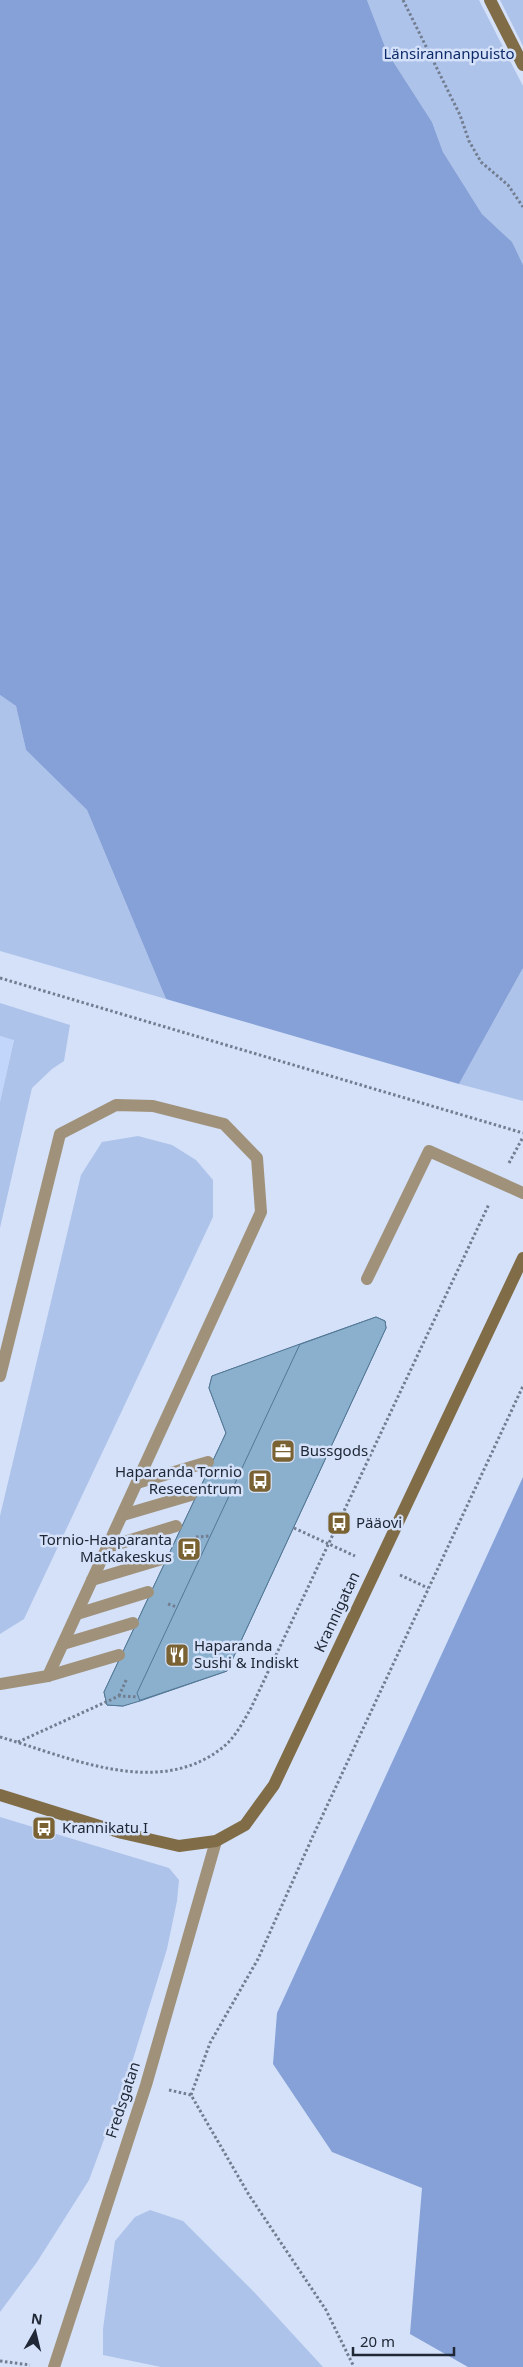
<svg xmlns="http://www.w3.org/2000/svg" width="523" height="2367" viewBox="0 0 523 2367" font-family="'Noto Sans',sans-serif">
<rect width="100%" height="100%" fill="#d4e1f9"/>
<path fill="#c2d6fc" d="M0,1036L14,1039L0,1102Z"/>
<g fill="#aec3ea">
<path d="M367,0H479L523,86V265L511,242L482,214L443,152L432,122L387,52Z"/>
<path d="M500,0H523V46Z"/>
<path d="M0,695L16,706L26,750L87,810L166,999L0,951Z"/>
<path d="M523,968V1101L459,1084Z"/>
<path d="M0,1003L70,1025L64,1061L52,1069L32,1088L0,1228V1102L14,1040L0,1036Z"/>
<path d="M138,1136L172,1145L196,1160L213,1180V1217L24,1619L0,1634V1516L81,1175L102,1142Z"/>
<path d="M0,1817L169,1868L179,1880L177,1901L167,1949L129,2072L89,2180L37,2262L0,2312Z"/>
<path d="M150,2210L183,2221L255,2293L323,2367H161L103,2355V2329L115,2241L135,2217Z"/>
</g>
<g fill="#85a1d7">
<path d="M0,0H367L387,52L432,122L443,152L482,214L512,242L523,265V968L459,1084L166,999L87,810L26,750L16,706L0,695Z"/>
<path d="M523,1477V2367H468L410,2334L422,2188L332,2152L273,2064L277,2013Z"/>
</g>
<g fill="#8ab0ce" stroke="#537794">
<path d="M376,1317L385,1321L386,1328L227,1671L140,1701L137,1693L300,1344Z"/>
<path d="M376,1317L385,1321L386,1328L227,1671L123,1706L107,1705L104,1692L226,1433L209,1388L212,1376Z"/>
<path d="M300,1344L137,1693L140,1701L123,1706L107,1705L104,1692L226,1433L209,1388L212,1376Z"/>
</g>
<g fill="none" stroke-linecap="round" stroke-linejoin="round">
<g stroke="#727d90" stroke-width="3" stroke-dasharray="2.5 2.5" stroke-linecap="butt">
<path d="M403,0L460,115L469,141L481,162L508,185L523,207"/>
<path d="M0,978L523,1133"/>
<path d="M509,1163L523,1137"/>
<path d="M294,1528L355,1556"/>
<path d="M196,1537L210,1536"/>
<path d="M400,1575L428,1588"/>
<path d="M168,1604L177,1607"/>
<path d="M119,1696L127,1678"/>
<path d="M0,1737C69,1757 157,1799 222,1748C235,1738 243,1722 251,1708L489,1204"/>
<path d="M18,1742L119,1696L138,1697"/>
<path d="M169,2090L191,2095L249,2195L326,2310L354,2367"/>
<path d="M191,2095L210,2043L258,1959L312,1838L523,1386"/>
<path d="M0,2361L30,2365"/>
</g>
<g stroke="#a0927a" stroke-width="12">
<path d="M367,1279L429,1151L523,1193"/>
<path d="M0,1376L60,1134L116,1105L153,1106L224,1124L257,1158L261,1212L48,1676"/>
<path d="M137,1483L208,1462"/>
<path d="M123,1515L191,1495"/>
<path d="M108,1547L176,1526"/>
<path d="M92,1580L162,1559"/>
<path d="M77,1614L148,1592"/>
<path d="M63,1644L133,1623"/>
<path d="M0,1684L48,1676L119,1655"/>
</g>
<path stroke="#a0927a" stroke-width="12" d="M54,2367L146,2085L216,1841"/>
<g stroke="#806d48" stroke-width="12">
<path d="M490,0L523,65"/>
<path d="M0,1795L122,1833L179,1846L216,1841L245,1825L274,1785L523,1258"/>
</g>
</g>
<defs>
<g id="office-square" transform="scale(1.25)"><rect x="-9" y="-9" width="18" height="18" rx="4" fill="#7a6233" stroke="#d4e1f9"/><path d="M-6-3h4V-5.5h4V-3h4V5H-6ZM-1-4.5V-3h2v-1.5ZM-6 0V1H6V0Z" fill="#fff"/></g>
<g id="bus-square" transform="scale(1.25)"><rect x="-9" y="-9" width="18" height="18" rx="4" fill="#7a6233" stroke="#d4e1f9"/><path d="M-5-6H5V4H4V6H2V4H-2V6H-4V4H-5ZM-3.5-4V0h7V-4ZM-3.5 1.2v1.5H-2V1.2ZM2 1.2v1.5H3.5V1.2Z" fill="#fff"/></g>
<g id="restaurant-square" transform="scale(1.25)"><rect x="-9" y="-9" width="18" height="18" rx="4" fill="#7a6233" stroke="#d4e1f9"/><path d="M-5-6h1v4h1v-4h1v4h1v-4h1v5L-1.5 .5V6h-2V.5L-5-1ZM5-6V6H3V1.5H1.5Q1.5-4 5-6Z" fill="#fff"/></g>
</defs>
<g fill-rule="evenodd">
<use href="#office-square" x="283" y="1451"/>
<use href="#bus-square" x="260" y="1481"/>
<use href="#bus-square" x="339" y="1523"/>
<use href="#bus-square" x="189" y="1549"/>
<use href="#restaurant-square" x="177" y="1655"/>
<use href="#bus-square" x="44" y="1828"/>
</g>
<g text-anchor="middle" stroke-width="5" stroke-linejoin="round" paint-order="stroke">
<g font-size="15" fill="#0e2b69" stroke="#d4e1f9">
<text x="449" y="59">Länsirannanpuisto</text>
</g>
<g font-size="15" fill="#202837" stroke="#d4e1f9" text-anchor="start">
<text x="300" y="1456">Bussgods</text>
<text x="242" y="1477" text-anchor="end">Haparanda Tornio<tspan x="242" dy="17">Resecentrum</tspan></text>
<text x="356" y="1528">Pääovi</text>
<text x="172" y="1545" text-anchor="end">Tornio-Haaparanta<tspan x="172" dy="17">Matkakeskus</tspan></text>
<text x="194" y="1651">Haparanda<tspan x="194" dy="17">Sushi &amp; Indiskt</tspan></text>
<text x="62" y="1833">Krannikatu I</text>
</g>
<g font-size="15" fill="#202837" stroke="#d4e1f9">
<text transform="translate(337 1612) rotate(-65)" y="5">Krannigatan</text>
<text transform="translate(123 2100) rotate(-72)" y="5">Fredsgatan</text>
</g>
</g>
<g transform="translate(35 2332) rotate(8)" stroke="#d4e1f9" stroke-width="4" paint-order="stroke">
<path d="M0-4L9 19L0 12L-9 19Z" fill="#202837"/>
<text y="-8" font-size="14" font-weight="bold" text-anchor="middle" fill="#202837">N</text>
</g>
<path d="M353 2347v8h101v-8" fill="none" stroke="#202837" stroke-width="2.5"/>
<text x="360" y="2347" font-size="15" fill="#202837" stroke="#d4e1f9" stroke-width="4" paint-order="stroke">20 m</text>
</svg>
